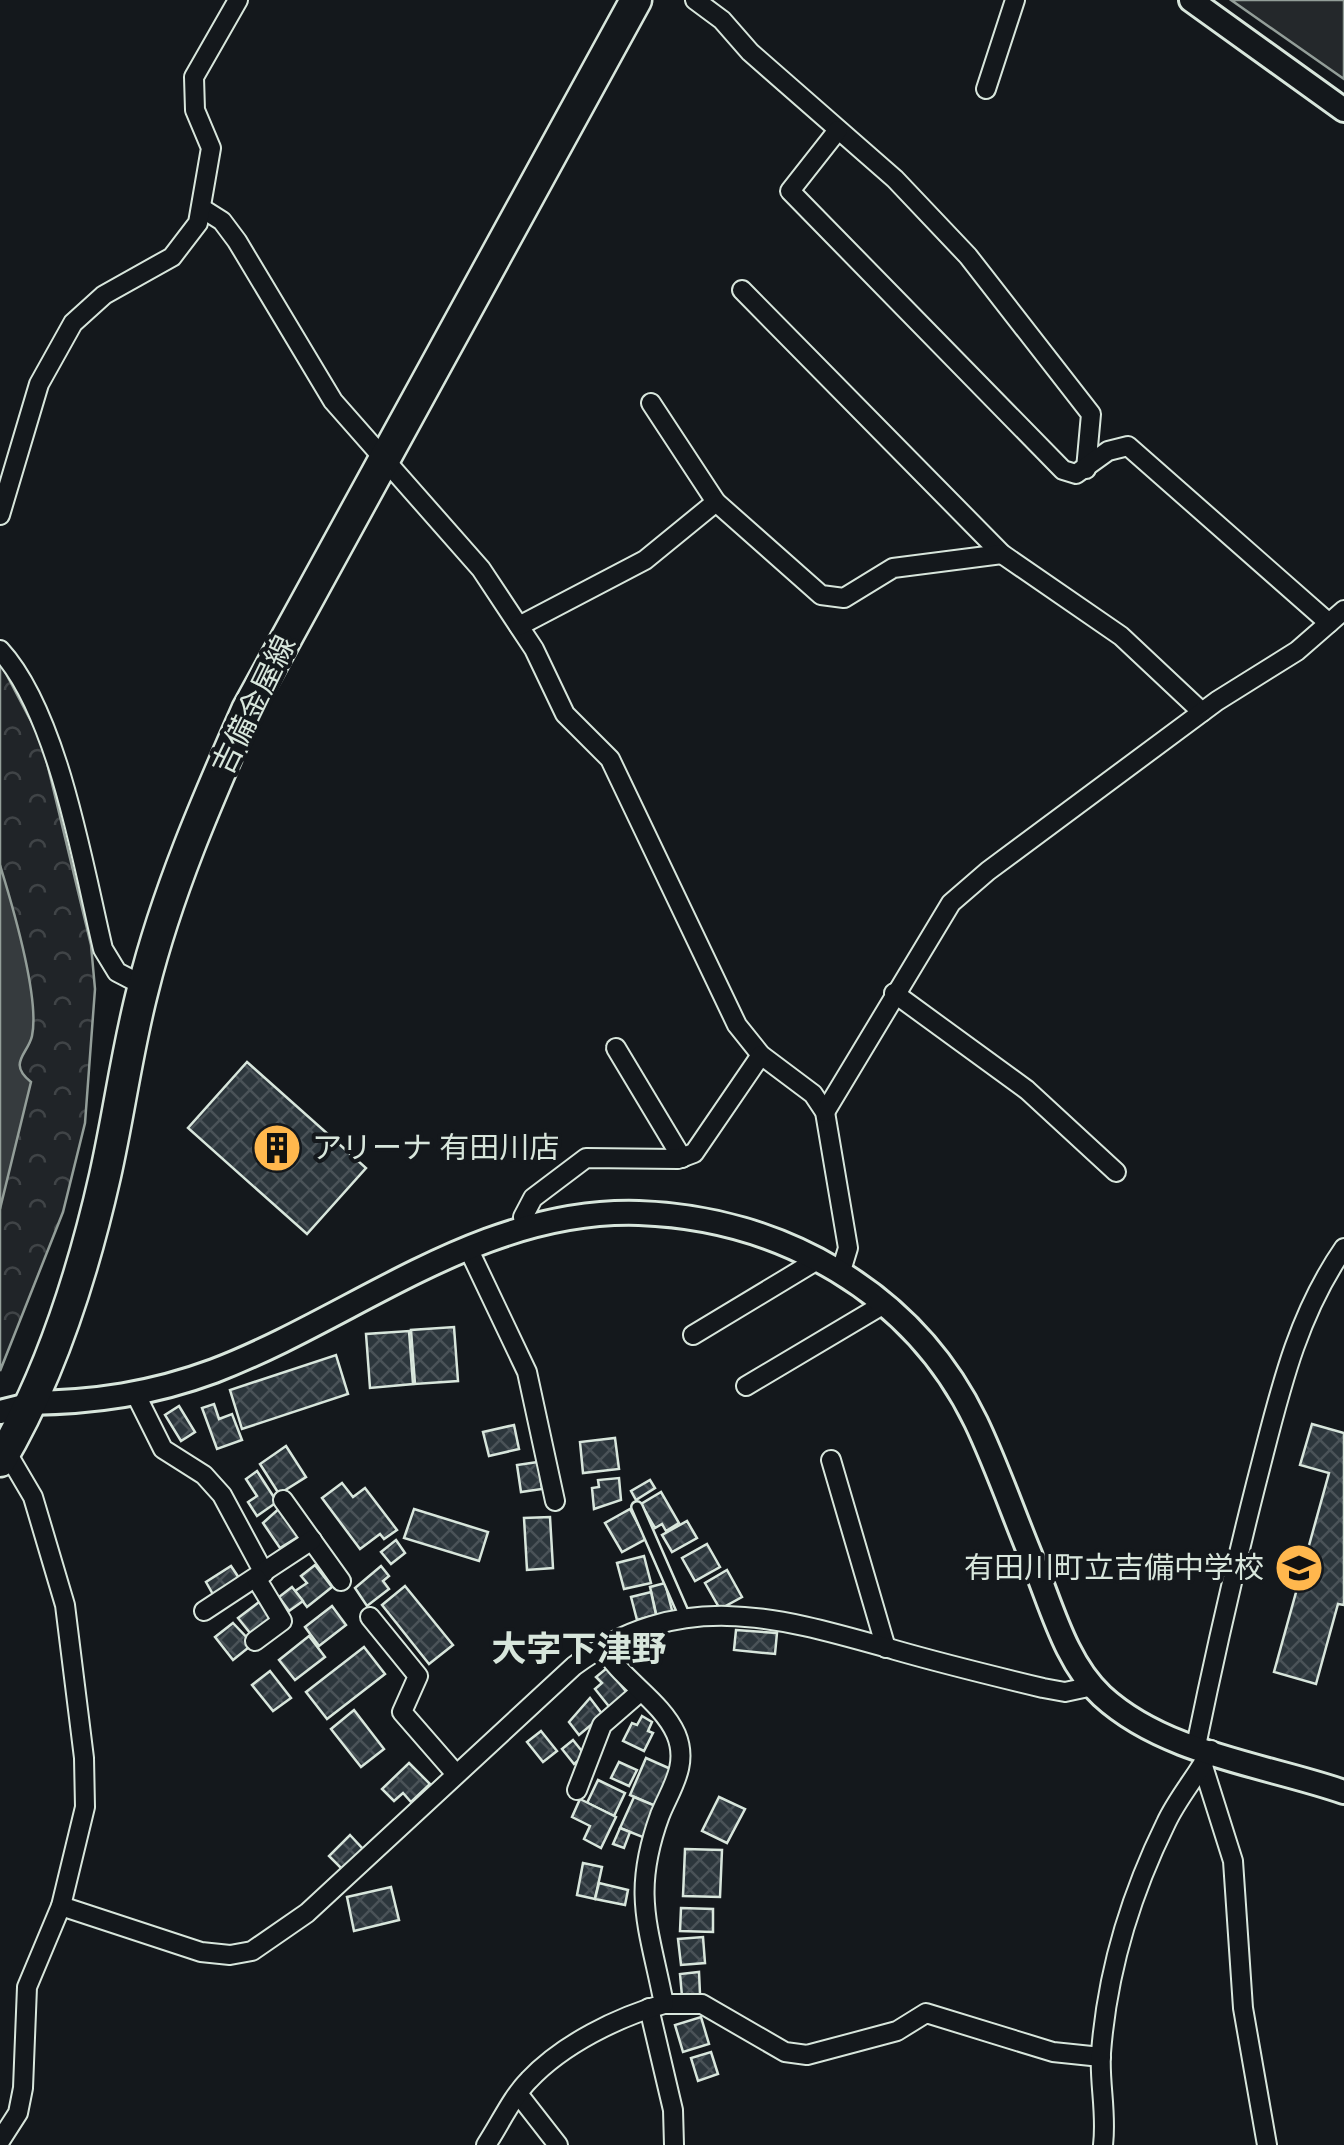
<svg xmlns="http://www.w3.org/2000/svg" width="1344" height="2145" viewBox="0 0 1344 2145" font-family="Rubik,'Noto Sans JP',sans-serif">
<defs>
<pattern id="forest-crowns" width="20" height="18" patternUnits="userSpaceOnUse" patternTransform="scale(2.5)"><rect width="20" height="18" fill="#202428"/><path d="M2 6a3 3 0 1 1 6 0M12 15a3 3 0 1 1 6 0" fill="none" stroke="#404447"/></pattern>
<pattern id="building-cross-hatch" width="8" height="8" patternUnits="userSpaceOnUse" patternTransform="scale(2.5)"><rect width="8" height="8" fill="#2c363c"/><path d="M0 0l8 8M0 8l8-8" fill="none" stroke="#4a5358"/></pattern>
</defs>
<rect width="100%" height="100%" fill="#14181c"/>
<path fill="url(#forest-crowns)" stroke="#939e99" stroke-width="2.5" d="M0,662L42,742L91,945L95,989L85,1123L63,1212L0,1371Z"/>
<path fill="#24282b" stroke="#939e99" stroke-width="2.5" d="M1231,0H1344V79Z"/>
<path fill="#363b3e" stroke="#939e99" stroke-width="2.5" d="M0,865C12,904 40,998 32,1036C28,1054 7,1063 31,1082L0,1209Z"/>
<g fill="url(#building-cross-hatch)" stroke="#d8e6dc" stroke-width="2.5">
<path d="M247,1062L366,1168L307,1234L188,1128Z"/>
<path d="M454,1327L458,1381L415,1384L411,1330Z"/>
<path d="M409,1331L413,1384L370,1388L366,1334Z"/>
<path d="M336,1355L348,1394L242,1429L230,1390Z"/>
<path d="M214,1404L219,1419L232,1414L242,1440L217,1449L202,1408Z"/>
<path d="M179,1406L195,1432L181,1441L165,1415Z"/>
<path d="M1312,1424L1344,1433V1605L1338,1604L1316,1684L1274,1672L1329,1473L1300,1465Z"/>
<path d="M514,1425L519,1449L489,1456L483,1432Z"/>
<path d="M615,1438L619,1469L583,1473L580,1442Z"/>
<path d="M286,1446L306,1477L279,1494L260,1464Z"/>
<path d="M538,1462L542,1489L521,1492L517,1465Z"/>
<path d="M257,1471L277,1502L257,1516L248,1502L257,1496L246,1479Z"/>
<path d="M619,1478L621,1500L594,1509L592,1488L599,1487L598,1480Z"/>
<path d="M650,1480L655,1488L636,1500L631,1491Z"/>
<path d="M342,1483L353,1497L365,1488L397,1530L384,1539L380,1534L360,1549L322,1498Z"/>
<path d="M661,1492L679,1523L666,1531L662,1524L655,1528L641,1504Z"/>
<path d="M282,1506L301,1535L280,1548L263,1523Z"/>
<path d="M414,1509L488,1532L479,1561L404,1538Z"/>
<path d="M630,1509L646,1539L622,1552L605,1523Z"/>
<path d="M550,1517L553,1568L527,1570L524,1518Z"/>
<path d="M687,1521L697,1538L672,1552L662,1535Z"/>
<path d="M396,1540L405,1553L391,1564L381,1552Z"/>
<path d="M707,1544L720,1567L695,1581L682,1558Z"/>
<path d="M644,1556L651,1583L624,1589L617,1563Z"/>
<path d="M315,1565L332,1587L307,1607L295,1591L307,1583L301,1576Z"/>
<path d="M231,1566L241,1581L215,1598L206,1582Z"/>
<path d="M381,1566L389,1576L383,1581L389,1589L367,1606L355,1588Z"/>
<path d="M727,1570L742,1597L720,1609L705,1583Z"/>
<path d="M665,1583L673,1614L657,1618L650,1587Z"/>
<path d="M405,1586L453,1645L429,1664L382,1605Z"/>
<path d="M292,1587L303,1601L289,1611L279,1597Z"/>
<path d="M651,1592L656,1615L637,1620L631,1597Z"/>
<path d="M263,1599L278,1619L254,1638L238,1618Z"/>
<path d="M332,1606L346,1625L319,1646L305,1627Z"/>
<path d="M233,1623L253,1644L233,1660L215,1637Z"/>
<path d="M736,1630L777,1633L775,1654L734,1650Z"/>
<path d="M309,1636L325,1657L295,1680L279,1660Z"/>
<path d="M364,1647L385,1674L327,1719L306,1692Z"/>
<path d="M607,1668L628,1694L611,1709L595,1689L602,1683L596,1677Z"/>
<path d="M270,1671L291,1698L273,1711L252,1685Z"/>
<path d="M590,1698L603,1715L579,1735L569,1722Z"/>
<path d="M354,1710L384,1749L361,1767L331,1729Z"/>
<path d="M642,1716L652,1722L648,1731L653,1733L644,1751L623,1741L632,1723L637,1725Z"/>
<path d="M541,1731L557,1751L543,1762L527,1742Z"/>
<path d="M573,1740L585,1755L574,1764L562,1749Z"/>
<path d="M646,1758L673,1770L657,1807L630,1795Z"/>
<path d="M619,1762L637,1770L629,1786L611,1778Z"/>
<path d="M409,1763L430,1784L411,1802L403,1793L394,1801L382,1789Z"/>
<path d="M598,1780L625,1793L614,1816L587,1803Z"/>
<path d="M634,1797L658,1807L645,1838L620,1828Z"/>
<path d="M719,1797L745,1809L727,1843L702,1831Z"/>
<path d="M580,1799L616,1817L601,1848L584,1839L590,1826L572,1817Z"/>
<path d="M620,1828L630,1832L624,1848L613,1844Z"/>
<path d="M350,1835L363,1849L342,1869L329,1856Z"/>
<path d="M685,1849L722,1850L720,1897L683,1896Z"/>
<path d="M583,1863L602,1867L595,1899L577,1895Z"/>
<path d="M599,1883L628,1890L625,1905L595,1899Z"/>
<path d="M391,1887L399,1920L354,1931L347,1897Z"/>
<path d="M681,1908L713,1909V1932L680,1931Z"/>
<path d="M703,1937L705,1963L681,1965L678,1939Z"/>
<path d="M699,1972L700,1994L682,1996L680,1974Z"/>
<path d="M701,2017L709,2044L683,2052L675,2025Z"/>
<path d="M711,2052L718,2074L698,2081L691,2058Z"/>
</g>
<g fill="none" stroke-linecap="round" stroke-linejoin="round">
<g stroke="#d8e6dc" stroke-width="14">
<path id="service" d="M637,1507L685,1617"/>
</g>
<g stroke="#d8e6dc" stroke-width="22">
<g id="minor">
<path d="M695,0L722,20L750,52L895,179L968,256L1091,414L1086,469"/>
<path d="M986,89L1015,0"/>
<path d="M838,130L790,191L1063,470L1076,474L1108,451L1128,446L1329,623"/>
<path d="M203,209L222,221L237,241L333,401L481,569L534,649L565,714L610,759L737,1025L761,1055L813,1094L825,1112L848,1248L841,1271"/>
<path d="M742,290L1002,554L1121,636L1202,712"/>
<path d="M651,403L716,502L821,595L844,598L893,568L1002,554"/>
<path d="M0,515L39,384L73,323L104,295L172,257L198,223L211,148L195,110L194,77L238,0"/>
<path d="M519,626L645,560L716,502"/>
<path d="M0,650C58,713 83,865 103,949L117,972L144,986"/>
<path d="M894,993L1027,1090L1116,1172"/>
<path d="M616,1048L682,1158"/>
<path d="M825,1112L951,903L988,871L1217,701L1297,651L1344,610"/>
<path d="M525,1227L523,1217L533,1198L586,1158L678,1159L694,1153L761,1055"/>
<path d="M468,1248L527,1372L555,1501"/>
<path d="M693,1335L819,1259"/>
<path d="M746,1386L884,1304"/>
<path d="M136,1395L163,1449L204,1475L222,1495L264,1573"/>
<path d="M831,1460L886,1648"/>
<path d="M283,1500L341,1581"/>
<path d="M204,1611L312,1540"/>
<path d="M370,1617L418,1676L402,1712L456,1774"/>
<path d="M255,1641L282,1621L256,1578"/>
<path d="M1196,1746C1214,1658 1234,1571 1256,1484C1278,1400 1294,1320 1344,1248"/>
<path d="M1203,1766L1233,1861L1243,2008L1267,2145"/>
<path d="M577,1790L602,1725L640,1692"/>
<path d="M61,1906L201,1952L230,1955L252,1951L307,1913L574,1666C681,1587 778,1617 895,1650C944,1664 993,1676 1043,1688L1065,1692L1093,1686"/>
<path d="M664,2004H702L785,2052L807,2055L897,2031L926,2013L1053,2052L1101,2057"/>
<path d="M649,2008L673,2110L674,2145"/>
<path d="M519,2095L558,2145"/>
<path d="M0,2141L18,2113L23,2088L27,1987L61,1906L85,1807L84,1758L65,1605L33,1497L6,1451"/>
<path d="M486,2145C500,2124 512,2097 529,2080C563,2044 618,2017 664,2004C649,1927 631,1894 660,1815C671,1788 689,1765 676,1734C661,1700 620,1679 602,1646"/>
<path d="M1103,2145C1107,2113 1099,2083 1101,2053C1107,1973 1131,1894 1166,1823C1178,1797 1198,1775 1211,1750"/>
</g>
</g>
<g stroke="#d8e6dc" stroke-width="28">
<g id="tertiary">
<path d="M1191,0L1344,110"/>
<path d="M30,1403C95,1402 152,1394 214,1371C355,1317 480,1208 639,1213C781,1218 913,1292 976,1422C997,1466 1013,1513 1032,1559C1051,1604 1065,1662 1102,1696C1165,1754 1266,1765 1344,1792"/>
<path d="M0,1412L28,1405"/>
</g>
</g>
<g stroke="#d8e6dc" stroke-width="35">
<path id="primary" d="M0,1461C51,1375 83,1273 105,1176C119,1114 127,1050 143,989C167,892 207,801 247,710L636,0"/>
</g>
<use href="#service" stroke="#14181c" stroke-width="9"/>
<use href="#minor" stroke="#14181c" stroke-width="18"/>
<use href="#tertiary" stroke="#14181c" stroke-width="22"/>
<use href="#primary" stroke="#14181c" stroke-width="30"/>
</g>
<defs>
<g id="building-disc" transform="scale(2.5)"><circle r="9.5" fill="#ffb74d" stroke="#14181c"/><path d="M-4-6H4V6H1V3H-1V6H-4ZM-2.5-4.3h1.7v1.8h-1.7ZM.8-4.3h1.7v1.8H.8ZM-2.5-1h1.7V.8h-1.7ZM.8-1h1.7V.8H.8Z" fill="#111"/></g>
<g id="school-disc" transform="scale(2.5)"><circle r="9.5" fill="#ffb74d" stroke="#14181c"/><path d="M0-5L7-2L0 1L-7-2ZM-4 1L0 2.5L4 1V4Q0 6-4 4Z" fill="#111"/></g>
</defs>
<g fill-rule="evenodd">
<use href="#building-disc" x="277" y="1148"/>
<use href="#school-disc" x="1299" y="1568"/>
</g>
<g text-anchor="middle" stroke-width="8" stroke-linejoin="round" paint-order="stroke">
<g font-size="30" fill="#d8e6dc" stroke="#14181c">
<text transform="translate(254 705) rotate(-64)" y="10">吉備金屋線</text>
</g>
<g font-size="30" fill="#d8e6dc" stroke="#14181c" text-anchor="start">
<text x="312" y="1158">アリーナ 有田川店</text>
<text x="1264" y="1578" text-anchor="end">有田川町立吉備中学校</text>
</g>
<g font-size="35" font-weight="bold" fill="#d8e6dc" stroke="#14181c">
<text x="579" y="1661">大字下津野</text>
</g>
</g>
</svg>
